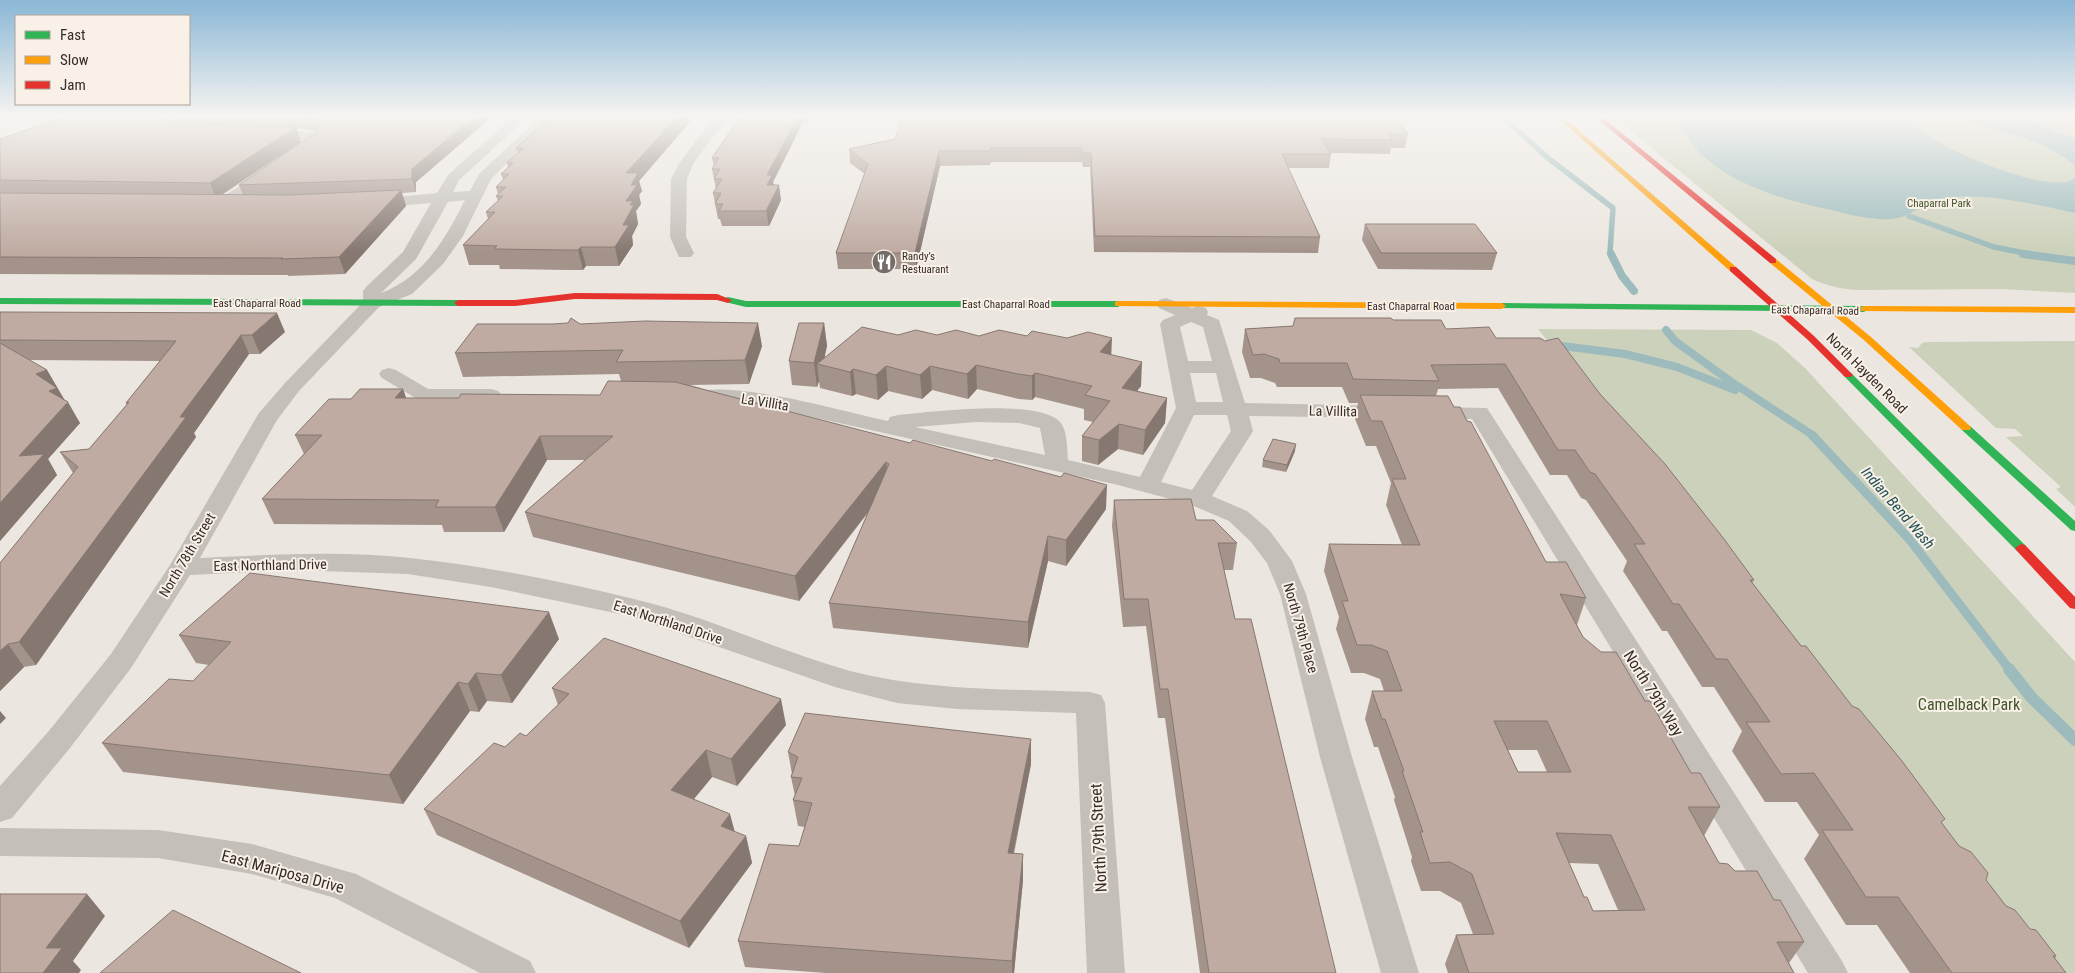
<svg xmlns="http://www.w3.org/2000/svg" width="2075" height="973" viewBox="0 0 2075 973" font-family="'Roboto Condensed',sans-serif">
<rect width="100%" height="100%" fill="#ece6e0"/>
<g fill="#ccd1bb">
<path d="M1612,116H2075V293L1999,289L1857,290C1841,289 1827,286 1812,279Z"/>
<path d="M1538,329L1751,330L1777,343L1805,368L2075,662V973H2043Z"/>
<path d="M2075,341V507L2056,489L2061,487L2006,437L2023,436L2015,429L1996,428L1909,347L1918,348L1922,343L1927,342Z"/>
</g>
<g fill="#9dbbbc">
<path d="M1675,116H1907L1905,117C1920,141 2051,199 2075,178V213C2034,204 1986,192 1943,198C1923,201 1914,217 1891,219C1871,220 1851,215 1831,210C1786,200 1739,188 1703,156C1691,146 1684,129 1675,116Z"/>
<path d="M1942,116H2017L2075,139V166C2048,140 1979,123 1942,116Z"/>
</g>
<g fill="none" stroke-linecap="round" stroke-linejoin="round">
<g stroke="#9dbbbc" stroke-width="5.5">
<path d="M1492,116L1507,121L1548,158L1613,208L1610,252L1612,255"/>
<path d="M1909,216L1994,247L2035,255"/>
</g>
<g stroke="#9dbbbc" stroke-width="8">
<path d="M1611,254L1622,276L1634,291"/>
<path d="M2023,254L2075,261"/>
<path d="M1666,330L1675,341L1730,381L1814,436"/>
<path d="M1562,346L1625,354L1677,367L1735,390"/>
</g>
<path stroke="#9dbbbc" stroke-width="9" d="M1812,435L1910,540L2010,670"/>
<path stroke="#9dbbbc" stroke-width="12" d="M2009,669L2031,697L2075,740"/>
<g fill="#c4bfb9" fill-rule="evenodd">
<path d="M514,116H529L459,180L453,192L470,191L479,174L541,116H555L491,179L463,236L443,264L412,294L379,307L299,391L277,420L200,558C269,555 340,550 410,558C485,566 560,581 634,599C707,616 777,651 850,671C928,691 1010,689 1090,692L1101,695L1105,703L1125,973H1087L1076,713L957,709L897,703L835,687L629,616L491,587L408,574L292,570L190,575L131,668L70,748L12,818L0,822V786L48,732L111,654L170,565L259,413L285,383L363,302V291L366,287L403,252L431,203L372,208L366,206L364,203L366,200L437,193L448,175ZM465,200C445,239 424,277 381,293L416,259L448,202Z"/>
<path d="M719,116H734L715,134L693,164L687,179L686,237L694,253L691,257H679L670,237L671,179L679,164L705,128Z"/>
<path d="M267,130L315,132L322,136L319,144L295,158L288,154L306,140L262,137L260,134Z"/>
<path d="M267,169L274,173L272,176L229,206H217L215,203L217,200Z"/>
<path d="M1166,298L1192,308L1199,306L1206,308L1208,312L1207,315L1219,320L1245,403L1388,406L1396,407L1399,412L1396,417L1388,418L1249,416L1253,431L1212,496L1247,511L1269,530L1292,561L1306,594L1352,757L1419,973H1381L1320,757L1280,594L1267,563L1251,542L1229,521L1189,504L1118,485L776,409L737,403L695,400L691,396L695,392C739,381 840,411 888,421L890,417L898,415C931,412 1033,399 1058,420C1068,428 1067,449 1068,460L1140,477L1176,408L1160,324L1163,320L1175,315L1159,308L1157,304L1159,300ZM1191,322L1203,327L1212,361H1188L1180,327ZM1190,373H1216L1223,402H1196ZM1194,415H1227L1231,431L1192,490L1161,482ZM976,422L1019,423L1040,428L1045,455L915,427Z"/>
<path d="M389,368L396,370L428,389H491L498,391L502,395L498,399L491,401H424L417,399L382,378L379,374L382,370Z"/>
<path d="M1431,407L1487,408L1842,961L1848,973H1808L1472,419L1423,418L1420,413L1423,408Z"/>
<path d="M0,828L158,830L252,844L356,874L530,961L536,973H480L335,898L252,874L158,858L0,856Z"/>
</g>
<g fill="#30b455" fill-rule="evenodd">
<path d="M728,297L746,301H1118L1122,304L1118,307H746L725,302V298Z"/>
<path d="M0,298L458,300L462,303L458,306L0,304Z"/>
<path d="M1502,303L1864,306L1868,309L1864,312L1499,308V304Z"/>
<path d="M1848,372L1851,373L2025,545L2027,548L2025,551H2017L1845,377L1843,375Z"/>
<path d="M1966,425L1970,426L2075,521V531L2071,530L1962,430L1961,428Z"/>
</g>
<g fill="#ff9f0a" fill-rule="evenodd">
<path d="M1556,116H1562L1736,267V271H1730Z"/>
<path d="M1770,259H1776L1871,337L1970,426L1971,428L1970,430H1962L1865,341L1770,263Z"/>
<path d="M1118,301L1502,303L1506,306L1502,309L1115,306V302Z"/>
<path d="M1864,306L2075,307V313L1861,311V307Z"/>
</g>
<g fill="#e5322d" fill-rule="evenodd">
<path d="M1594,116H1601L1776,259V263H1770Z"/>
<path d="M1730,267H1736L1814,336L1853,375L1851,377H1845L1808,340L1730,271Z"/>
<path d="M575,293L717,294L732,300L728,303L717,300L575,299L515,306H458L454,303L458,300H515Z"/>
<path d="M2021,544L2025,545L2075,597V609L2070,608L2017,551L2015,548Z"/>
</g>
</g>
<g fill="#a4938b" fill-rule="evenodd">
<path d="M172,116H493L416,182V192L402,193L406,206L345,274L288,276V275L0,274V139L132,118L174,120ZM296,128L316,131L315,133L239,185L243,195H222L301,142Z"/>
<path d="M553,116H695L639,181L642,191L639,195L641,204L636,211L638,224L632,236L633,245L619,266H586L583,270H567L500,269L499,265H469L463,245L488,219L486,212L498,201L496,196L498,194L496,187L503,180L501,174L508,168L507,163L518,153L516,148Z"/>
<path d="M743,116H810L806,124H802L773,182L774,185L781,200L769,226H722L720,219H718L713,193L716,189L712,169L714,167L712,158Z"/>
<path d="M1408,134L1405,148H1391L1390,154L1331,153V154L1329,168H1288L1320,237L1318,253L1094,252L1090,167H1083L1082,162H991L990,165L940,166L916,269H838L836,253L865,174L850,163L849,149L895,139Z"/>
<path d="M1365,224L1497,253L1492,270L1378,269L1362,240Z"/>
<path d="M0,312L285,332L260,354H249L194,433L196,437L36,665L24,667L0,691V563L73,473L60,452L89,449L127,405L126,403L160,361L29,360L47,370L64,400L80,423L48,459L57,475L0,541Z"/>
<path d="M1393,320L1496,338L1600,394L1754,580L1752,583L2006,906L2056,956L2055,958L2066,973H1910L1877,925H1846L1804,859L1819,835L1797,802H1765L1732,751L1742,731L1714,687H1702L1667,631H1662L1623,571L1627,561L1586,500L1581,498L1567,475H1550L1498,388L1438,389L1436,396L1454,407L1467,421L1546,562L1586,598L1577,625L1583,637L1645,701L1691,773L1720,807L1704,836L1719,863L1735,871L1774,900L1804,942L1789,963L1794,973H1448L1445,964L1456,935L1473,934L1461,903L1440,891H1421L1411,861L1412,857L1394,800L1395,797L1378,747H1374L1365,719L1372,691H1384L1380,679L1364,673H1351L1336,629L1339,617L1324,571L1329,544L1402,545L1386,505L1391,483L1376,446H1366L1355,419L1358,403H1349L1342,387H1277L1275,383L1261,378H1250L1242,352L1245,329ZM1508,750H1537L1547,772H1518ZM1569,863L1598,864L1618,910L1593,911L1584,897Z"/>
<path d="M824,323L827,346L824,357L898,335L979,336L1111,355L1141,386L1137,391L1167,398L1165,423L1143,455L1118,449L1098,465L1082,461V436L1093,422L1084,420V409L1035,397L1032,400L1019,399L977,389L968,399L932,390L922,399L888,391L878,400L856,394L852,396L820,388L819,381L817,387L792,385L789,361Z"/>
<path d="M580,324L762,346L749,384L690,385L1106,509L1066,566L1048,561L1028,648L833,628L829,603L868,513L799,601L533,537L525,512L585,460H547L504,532H444L442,525L274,524L262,499L304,454L295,435L351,399L403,389L406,398H459L600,395L621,381L619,374L463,377L455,353Z"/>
<path d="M1295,451L1286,472L1262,467L1263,460Z"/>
<path d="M1114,500L1196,520L1237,543L1233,570H1224L1235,619L1336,973H1200L1165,718H1158L1146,626L1123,627L1112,526Z"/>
<path d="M179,635L559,639L512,703L487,701L479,712L470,711L403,804L123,772L102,743L193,681L209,665L196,663Z"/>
<path d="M552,688L786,725L737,786L712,777L694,799L735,832L746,836L752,863L689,948L437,835L424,809L505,747L526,736L558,705Z"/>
<path d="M788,752L1031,764L1014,854L1023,880L1014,973H826L745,967L738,941L799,846L805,827L798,826L793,800L795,796L791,777L792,774Z"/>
</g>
<g fill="#867871">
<path d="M475,116H493L416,182V192L412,179V169Z"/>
<path d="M678,116H695L639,181L642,191L639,195L641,204L636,211L638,224L632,236L633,245L619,266L615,247L623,225L626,201V173Z"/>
<path d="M798,116H801L802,124L773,182L774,190L767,185V175Z"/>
<path d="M805,116H810L806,124Z"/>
<path d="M296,127L301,142L216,198L210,183Z"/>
<path d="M939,151L940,166L916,269L915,253Z"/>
<path d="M779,185L781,200L769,226L766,211Z"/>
<path d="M401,190L406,206L345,274L339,257Z"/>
<path d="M581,247L586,266L583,270L578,250Z"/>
<path d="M277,313L285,332L260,354L252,335Z"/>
<path d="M758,323L762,346L749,384L745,360Z"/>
<path d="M824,323L827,346L823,365L817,364L819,381L817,387L814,363Z"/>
<path d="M241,335L249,354L194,433L196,437L36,665L19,642L180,417Z"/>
<path d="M1112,338L1111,361L1100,352Z"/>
<path d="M1142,362L1141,386L1121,412L1122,388Z"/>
<path d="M976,365L977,389L968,399L967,374Z"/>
<path d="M886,366L888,391L878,400L876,375Z"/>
<path d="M930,366L932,390L922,399L920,375Z"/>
<path d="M853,369L856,394L852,396L850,372Z"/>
<path d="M47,370L67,404L68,402L80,423L48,459L57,475L0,541V503L19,456L36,374Z"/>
<path d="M1035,373V397L1032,400V376Z"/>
<path d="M403,389L411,412L395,398Z"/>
<path d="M1167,398L1165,423L1143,455L1145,430Z"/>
<path d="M1119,424L1118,449L1098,465L1099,440Z"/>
<path d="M540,436L547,460L504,532L495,507Z"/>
<path d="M1296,444L1295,451L1286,472L1287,465Z"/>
<path d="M886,462L888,486L799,601L795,576Z"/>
<path d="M1107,485L1106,509L1066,566V540Z"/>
<path d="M1048,536V561L1028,648V622Z"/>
<path d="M549,612L559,639L512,703L501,675Z"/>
<path d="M8,644L24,667L0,691V651Z"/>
<path d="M476,673L487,701L479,712L468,684Z"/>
<path d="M458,682L470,711L403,804L389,775Z"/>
<path d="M781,699L786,725L737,786L731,759Z"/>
<path d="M0,711L6,718L0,724Z"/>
<path d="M1031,739V764L1008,879V853Z"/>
<path d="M706,750L712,777L679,817L671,790Z"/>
<path d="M730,814L737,840L721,826Z"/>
<path d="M746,836L752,863L689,948L680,921Z"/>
<path d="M1023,854V880L1014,973H1012V961Z"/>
<path d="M87,894L105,916L73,961L81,970L79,973H43L46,948Z"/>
</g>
<g fill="#bfaba2" stroke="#867871" fill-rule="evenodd">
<path d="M67,116H116L132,118L138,116H152L160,119L211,125L296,127L210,183L0,180V139Z"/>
<path d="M292,116H475L412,169V179L239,185L315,133L319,124L317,120Z"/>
<path d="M553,116H678L626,173H638L631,185H637L626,201H633L630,205H634L623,225H629L615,247H581L578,250H562L494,249L497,246L463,245L495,212H486L503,196H496L506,187H496L509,174H501L513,163H507L524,148H516Z"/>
<path d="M743,116H798L767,175H772L767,185H779L766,211H719L723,204H715L721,193H713L722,179H714L720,169H712L719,158H712L739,118L742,119Z"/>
<path d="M902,116H1396L1408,134H1389L1392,140L1321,139L1331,154H1282L1320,237L1095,236L1091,153H1083L1082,148H990V151H939L915,253H836L868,164L849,149L895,139Z"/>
<path d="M401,190L339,257L281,259L283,258L0,257V193L290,195Z"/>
<path d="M1365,224H1475L1497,253H1381Z"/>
<path d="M0,312L277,313L252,335H241L180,417H186L19,642L8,644L0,651V563L78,467L60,452L89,449L129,402L126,403L176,341L0,340Z"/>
<path d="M571,318L580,324L645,321L758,323L745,360L616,362L623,350L455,353L477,324H552L568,323Z"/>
<path d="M1295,318H1391L1393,320H1441L1446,329L1489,327L1496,338H1540L1545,341L1558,338L1600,394L1665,464L1724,539L1754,580H1750L1801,646H1806L1852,706L1859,709L1902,761L1945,819L1941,822L1959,846L1971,852L1988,873L1986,880L2006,906L2015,910L2030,929L2036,930L2056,956H2053L2066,973H1952L1898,897H1866L1822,830H1853L1814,773L1781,774L1746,722H1770L1727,659H1716L1679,604H1673L1634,544H1645L1595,474L1590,472L1575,450H1558L1505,364L1431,365L1439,381L1353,379L1347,363H1280L1279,359L1264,354L1253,355L1245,329L1293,326Z"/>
<path d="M799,323H824L814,363L789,361Z"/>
<path d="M862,327L898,335L916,330L937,335L956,330L979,336L999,330L1027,336L1032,331L1067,338L1088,332L1112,338L1100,352L1142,362L1122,388L1167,398L1145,430L1119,424L1099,440L1082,436L1110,401L1085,395L1092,386L1035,373L1032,376L1018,374L976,365L967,374L930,366L920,375L886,366L876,375L853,369L850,372L817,364Z"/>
<path d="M0,343L47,370L36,374L57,388L49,391L68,402L19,456L44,454L0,503Z"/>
<path d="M608,381L675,382L910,443L913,440L992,461L994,459L1061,477L1064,473L1107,485L1066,540L1048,536L1028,622L829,603L889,464L886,462L795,576L525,512L613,436H540L495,507H435L439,500L262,499L322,435H295L329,399H351L360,389H403L395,398H459L461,394L600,395Z"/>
<path d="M1360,395L1448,396L1454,407H1460L1467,421L1471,422L1546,562H1566L1586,598L1560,594L1583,637L1601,652H1616L1645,701H1650L1691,773H1700L1720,807H1688L1719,863L1728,864L1735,871H1757L1774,900H1780L1804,942H1777L1794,973H1469L1456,935L1494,934L1472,874L1450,862L1430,863L1420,832H1423L1402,771H1404L1385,719H1382L1372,691H1402L1387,651L1371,645H1357L1342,601H1348L1329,544L1420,545L1392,479H1406L1382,421H1371ZM1494,721H1547L1571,772H1518ZM1556,833L1611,835L1645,910L1593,911L1587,897H1584Z"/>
<path d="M1273,439L1296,444L1287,465L1263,460Z"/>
<path d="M1191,499L1196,520H1214L1237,543H1218L1235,619H1251L1336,973H1209L1168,689H1160L1148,599H1124L1114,500Z"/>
<path d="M250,573L549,612L501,675L476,673L468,684L458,682L389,775L102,743L169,679L193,681L231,642L179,635Z"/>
<path d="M604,638L781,699L731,759L706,750L671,790L730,814L721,826L746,836L680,921L424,809L494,743L505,747L520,733L526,736L569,694L552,688Z"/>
<path d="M805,713L1031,739L1008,853L1023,854L1012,961L738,941L769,844L799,846L812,803L793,800L802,778L791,777L798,757L788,752Z"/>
<path d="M0,894H87L46,948H62L43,973H0Z"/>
<path d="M173,910L301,973H100Z"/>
</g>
<linearGradient id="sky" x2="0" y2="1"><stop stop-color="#8ab7d6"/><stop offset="0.46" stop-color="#f6f4f1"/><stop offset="1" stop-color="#f6f4f1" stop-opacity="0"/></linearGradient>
<rect width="2075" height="252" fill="url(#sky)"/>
<defs>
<g id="restaurant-disc" transform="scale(1.25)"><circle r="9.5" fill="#756d68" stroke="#f9f1e7"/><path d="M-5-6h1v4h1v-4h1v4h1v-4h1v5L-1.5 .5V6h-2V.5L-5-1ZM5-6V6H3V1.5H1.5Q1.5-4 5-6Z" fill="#fff"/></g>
</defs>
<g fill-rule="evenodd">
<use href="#restaurant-disc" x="884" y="262"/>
</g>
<g text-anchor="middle" stroke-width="4" stroke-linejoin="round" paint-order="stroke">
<g font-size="11" fill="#43532c" stroke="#f9f1e7">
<text x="1939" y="207">Chaparral Park</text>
</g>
<g font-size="11" fill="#352c28" stroke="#f9f1e7" text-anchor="start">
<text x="902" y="260">Randy’s<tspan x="902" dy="13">Restuarant</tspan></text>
</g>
<g font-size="11" fill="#352c28" stroke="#f9f1e7">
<text x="257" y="307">East Chaparral Road</text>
<text x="1006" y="308">East Chaparral Road</text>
<text x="1411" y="310">East Chaparral Road</text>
<text transform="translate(1815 310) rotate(1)" y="4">East Chaparral Road</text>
</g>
<g font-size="14" fill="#352c28" stroke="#f9f1e7">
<text transform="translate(1867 373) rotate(45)" y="5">North Hayden Road</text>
<text transform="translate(765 402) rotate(9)" y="5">La Villita</text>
<text transform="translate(1333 411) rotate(1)" y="5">La Villita</text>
<text transform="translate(187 555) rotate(-59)" y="5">North 78th Street</text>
<text transform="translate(270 565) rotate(-1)" y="5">East Northland Drive</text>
<text transform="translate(668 622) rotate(18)" y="5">East Northland Drive</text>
<text transform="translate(1301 628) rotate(74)" y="5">North 79th Place</text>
</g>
<g font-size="15" font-style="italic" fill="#1f5055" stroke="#f9f1e7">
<text transform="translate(1898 508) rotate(49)" y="5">Indian Bend Wash</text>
</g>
<g font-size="16" fill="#352c28" stroke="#f9f1e7">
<text transform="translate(1654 693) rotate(58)" y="6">North 79th Way</text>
<text transform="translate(1098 838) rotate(-93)" y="6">North 79th Street</text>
<text transform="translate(283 871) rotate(15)" y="6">East Mariposa Drive</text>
</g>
<g font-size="16" fill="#43532c" stroke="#f9f1e7">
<text x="1969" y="710">Camelback Park</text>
</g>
</g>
<rect x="15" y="15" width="175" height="90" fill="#f9f1e7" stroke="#aba29b"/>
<rect x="25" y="31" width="25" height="8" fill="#30b455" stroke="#aba29b"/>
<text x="60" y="40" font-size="15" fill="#352c28">Fast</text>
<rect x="25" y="56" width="25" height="8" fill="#ff9f0a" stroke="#aba29b"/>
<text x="60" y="65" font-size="15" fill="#352c28">Slow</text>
<rect x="25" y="81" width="25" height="8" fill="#e5322d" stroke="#aba29b"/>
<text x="60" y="90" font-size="15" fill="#352c28">Jam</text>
</svg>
